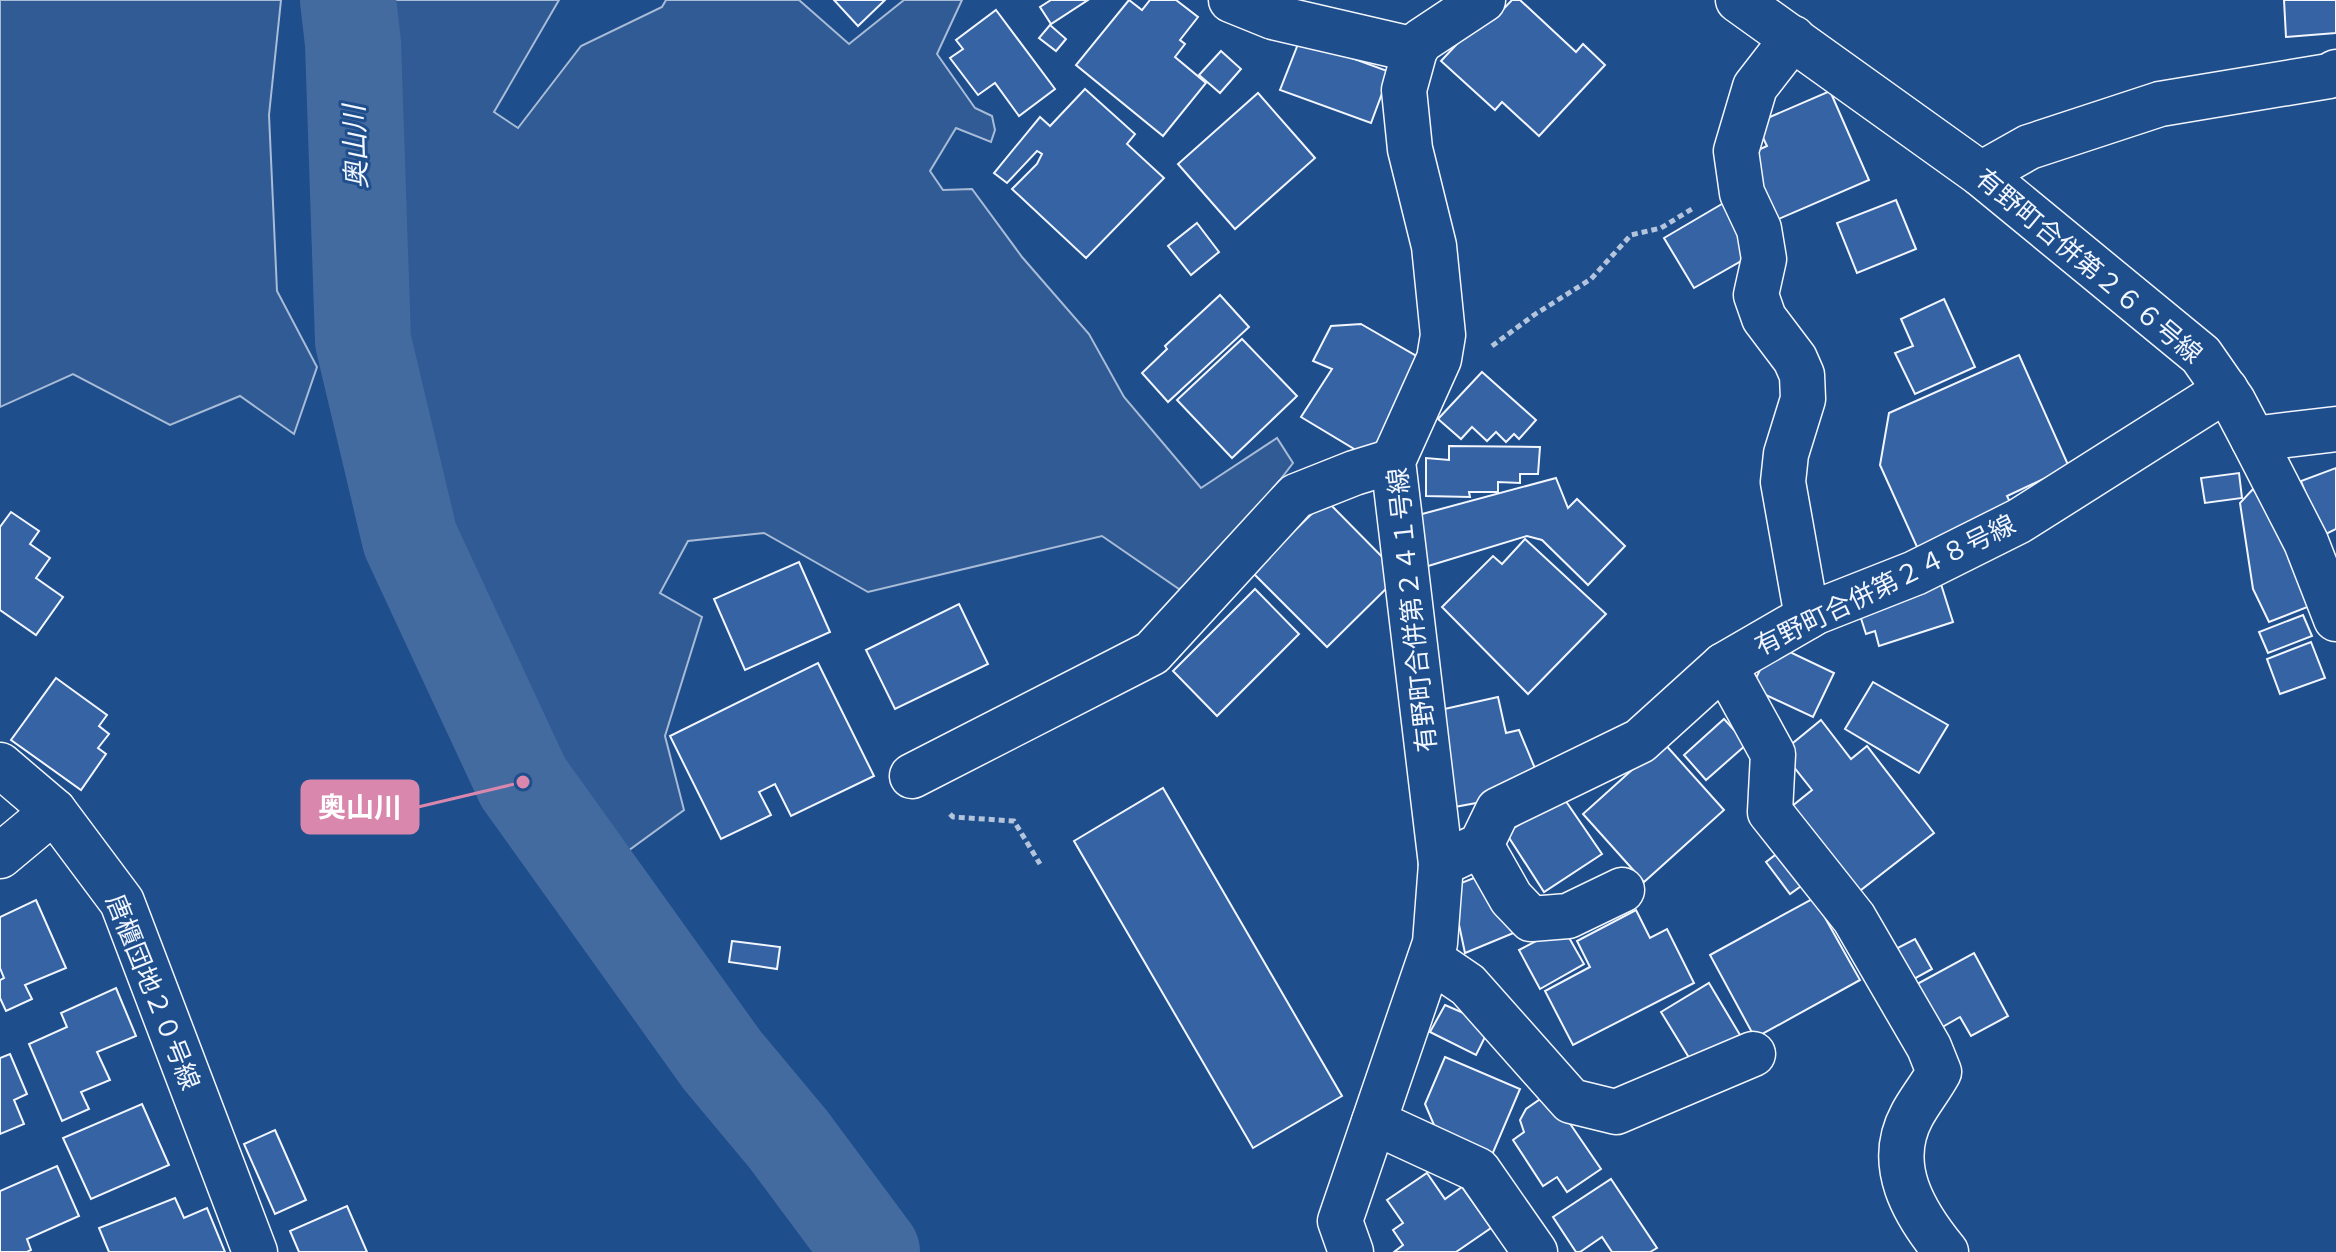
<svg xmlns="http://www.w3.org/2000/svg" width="2336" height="1252" viewBox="0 0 2336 1252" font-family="Manrope,'Noto Sans JP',sans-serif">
<rect width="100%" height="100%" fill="#1f4e8c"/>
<g fill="#305b95" stroke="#a8bbd7" stroke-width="2">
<path d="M0,0H281L269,115L277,291L317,367L294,434L240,396L170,425L73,374L0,407Z"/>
<path d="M387,0H559L494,112L518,128L581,46L662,7L666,0H799L849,44L904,0H962L937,54L975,108L992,116L995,130L991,142L956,128L930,171L943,190L972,189L1022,257L1089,334L1124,397L1201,488L1277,438L1293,463L1212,569L1179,589L1102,536L868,592L764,533L688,541L660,593L702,617L665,736L684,810L599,872L545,844L432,599L371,388Z"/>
</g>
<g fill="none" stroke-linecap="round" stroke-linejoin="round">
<path stroke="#446ba0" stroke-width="96" d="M348,0L353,43L363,341L410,539L523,782L722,1060L788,1139L872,1252"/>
</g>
<g fill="#3563a3" stroke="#f2f6ff" stroke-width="2">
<path d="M834,0H885L858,26Z"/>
<path d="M1051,0H1088L1051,24L1040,7Z"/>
<path d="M1129,0L1142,10L1150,0H1176L1198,17L1180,40L1185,44L1175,57L1206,83L1163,136L1076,65Z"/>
<path d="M1512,0H1520L1576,52L1583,44L1605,65L1539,136L1502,102L1495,110L1441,61L1487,12L1494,19Z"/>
<path d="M2284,0H2336V33L2286,37Z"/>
<path d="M996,10L1055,89L1019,116L995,83L978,95L950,58L963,49L956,40Z"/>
<path d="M1050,25L1066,39L1056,51L1039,38Z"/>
<path d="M1300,39L1390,72L1371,123L1280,90Z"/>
<path d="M1221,51L1241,69L1220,93L1199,75Z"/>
<path d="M1085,89L1135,134L1127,144L1164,178L1086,258L1012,189L1037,164L1042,154L1037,151L1007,183L994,173L1040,117L1050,126Z"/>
<path d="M1830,91L1869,180L1774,221L1745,156L1767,146L1756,123Z"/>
<path d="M1258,93L1315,158L1235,229L1178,164Z"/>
<path d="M1896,200L1916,249L1857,273L1837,223Z"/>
<path d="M1727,201L1757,252L1694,288L1664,238Z"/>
<path d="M1197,223L1219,252L1191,275L1168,246Z"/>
<path d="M1220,295L1249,327L1168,402L1142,373L1167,349L1165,346Z"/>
<path d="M1944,299L1975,367L1915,394L1895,353L1913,346L1901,319Z"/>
<path d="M1361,324L1425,361L1371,459L1301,417L1332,369L1313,361L1331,326Z"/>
<path d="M1242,339L1297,396L1232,458L1177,400Z"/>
<path d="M2019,355L2069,467L2007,496L2016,515L1922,558L1880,465L1889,413Z"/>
<path d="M1482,372L1536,420L1519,439L1514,434L1506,442L1496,432L1487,441L1472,427L1461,439L1438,419Z"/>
<path d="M1449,446L1540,447L1538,474H1520V483L1498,482V492H1469L1470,497L1426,496V458L1449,460Z"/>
<path d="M2336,468V529L2322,536L2301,481Z"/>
<path d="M2239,473L2242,498L2205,503L2201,478Z"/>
<path d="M1556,478L1568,508L1577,499L1625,546L1588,585L1542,540L1527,536L1425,567L1411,517Z"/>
<path d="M2253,489L2282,528L2310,606L2269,622L2253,589L2240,503Z"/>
<path d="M1326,500L1400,575L1327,647L1252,572Z"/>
<path d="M11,512L39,531L30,544L50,558L36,578L63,597L36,635L0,610V527Z"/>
<path d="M1525,539L1606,614L1528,694L1442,607L1493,556L1502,564Z"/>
<path d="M799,562L830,632L745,670L714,599Z"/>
<path d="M1940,581L1953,622L1879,646L1875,631L1866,634L1858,609Z"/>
<path d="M1255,589L1299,634L1217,716L1173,671Z"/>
<path d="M959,604L988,664L895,709L866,650Z"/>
<path d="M2303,615L2312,636L2268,653L2259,632Z"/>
<path d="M2311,642L2325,678L2280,694L2267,659Z"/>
<path d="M1773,644L1834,673L1813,717L1751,688Z"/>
<path d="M818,663L874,776L791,816L775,784L759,792L771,815L721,839L670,736Z"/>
<path d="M56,678L107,715L99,726L109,734L98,748L106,754L81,790L11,740Z"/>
<path d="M1873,682L1948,725L1919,773L1845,729Z"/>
<path d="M1498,697L1506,733L1519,730L1539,778L1498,799L1449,808L1431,712Z"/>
<path d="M1724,719L1747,744L1706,780L1684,755Z"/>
<path d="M1821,720L1851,759L1867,746L1934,833L1852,897L1786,811L1812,790L1782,752Z"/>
<path d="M1663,742L1724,810L1644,882L1583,814Z"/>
<path d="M1163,788L1342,1096L1253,1148L1074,841Z"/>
<path d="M1563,797L1602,854L1544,892L1506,833Z"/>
<path d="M1783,849L1808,881L1790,894L1766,862Z"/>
<path d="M1489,872L1516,932L1465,953L1451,887Z"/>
<path d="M1814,898L1860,980L1755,1038L1710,955Z"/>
<path d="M36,900L66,968L25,985L32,999L6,1011L0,998V980L4,978L0,968V917Z"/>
<path d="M1636,910L1650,938L1667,929L1694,983L1573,1045L1545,991L1590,967L1577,941Z"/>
<path d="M1563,927L1584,964L1540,989L1519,950Z"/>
<path d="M1915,939L1932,969L1903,985L1886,954Z"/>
<path d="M732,941L780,947L777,969L729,962Z"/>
<path d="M1974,953L2008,1016L1971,1036L1960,1017L1932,1033L1908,989Z"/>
<path d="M1709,983L1743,1040L1696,1069L1661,1012Z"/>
<path d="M116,988L136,1036L97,1052L110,1080L81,1092L89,1109L62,1121L29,1044L67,1027L61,1013Z"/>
<path d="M1445,1005L1491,1025L1476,1055L1430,1032Z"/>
<path d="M10,1054L27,1094L14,1100L24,1124L0,1134V1058Z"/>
<path d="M1445,1057L1520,1089L1492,1155L1437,1132L1425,1104Z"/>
<path d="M1549,1093L1601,1169L1567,1192L1557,1177L1543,1186L1513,1140L1524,1132L1520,1120L1526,1109Z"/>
<path d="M142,1104L169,1165L91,1199L63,1138Z"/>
<path d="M275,1130L306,1200L275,1214L244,1144Z"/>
<path d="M57,1166L79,1216L27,1239L31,1250L27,1252H0V1191Z"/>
<path d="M1427,1173L1445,1199L1462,1187L1491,1228L1456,1252H1394L1403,1245L1393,1230L1403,1223L1387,1200Z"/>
<path d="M1611,1179L1657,1248L1650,1252H1612L1602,1237L1580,1252H1576L1553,1217Z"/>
<path d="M175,1198L184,1218L207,1208L225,1252H109L99,1228Z"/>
<path d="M347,1206L367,1252H299L290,1231Z"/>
</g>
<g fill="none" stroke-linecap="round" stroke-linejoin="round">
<g stroke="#f2f6ff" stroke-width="47">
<g id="street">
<path d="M1231,0L1273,17L1415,50"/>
<path d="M1738,0L1981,174L2201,355L2233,401L2253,439L2306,542L2336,619"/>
<path d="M1793,38L1755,87L1736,151L1742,193L1759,229L1764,259L1756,295L1764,318L1795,359L1802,375L1803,399L1786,454L1783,482L1807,617"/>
<path d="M1981,174L2029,147L2160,104L2329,76L2336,72"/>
<path d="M2253,439L2336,429"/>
<path d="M1724,665L1773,754L1770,812L1854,918L1929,1047L1939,1072C1931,1087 1920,1100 1912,1115C1885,1165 1914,1213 1946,1252"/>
<path d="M0,765L54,811L122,902L255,1252"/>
<path d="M912,776L1152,653L1296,496L1354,473L1393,461"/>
<path d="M1481,845L1511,898L1531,919L1568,916L1622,890"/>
<path d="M0,856L54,811"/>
<path d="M1441,864L1481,845L1498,810L1640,741L1724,665L1816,612L1915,573L2019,521L2226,390"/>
<path d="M1430,959L1468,985L1571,1101L1616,1112L1753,1054"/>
<path d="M1374,1122L1478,1170L1535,1252"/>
<path d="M1351,1252L1340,1221L1435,943L1441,864L1393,461L1439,359L1443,335L1434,246L1410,149L1404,90L1415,50L1421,41L1483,0"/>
</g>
</g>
<g stroke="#b3c4dc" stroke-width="5" stroke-dasharray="6 4" stroke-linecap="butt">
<path d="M1492,346L1534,315L1591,279L1631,235L1661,228L1695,207"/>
<path d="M950,814L953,817L1014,821L1040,864"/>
</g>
<use href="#street" stroke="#1f4e8c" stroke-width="44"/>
</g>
<g text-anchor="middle" stroke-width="6" stroke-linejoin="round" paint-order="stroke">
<g font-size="26" fill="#f2f6ff" stroke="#1f4e8c">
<text transform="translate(2089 266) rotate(40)" y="9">有野町合併第２６６号線</text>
<text transform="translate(1885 585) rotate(-26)" y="9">有野町合併第２４８号線</text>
<text transform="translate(1412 610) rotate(-96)" y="9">有野町合併第２４１号線</text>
<text transform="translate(153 992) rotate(68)" y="9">唐櫃団地２０号線</text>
</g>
<g font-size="28" font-style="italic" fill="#f2f6ff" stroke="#1f4e8c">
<text transform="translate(355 147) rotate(-92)" y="10">奥山川</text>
</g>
</g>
<path fill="none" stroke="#da87ad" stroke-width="3" d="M523 782L418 807"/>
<circle fill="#da87ad" stroke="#1f4e8c" stroke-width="3" cx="523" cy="782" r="8"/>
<rect fill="#da87ad" stroke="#da87ad" stroke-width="3" x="302" y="781" width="116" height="52" rx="8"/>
<g font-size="28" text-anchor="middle" font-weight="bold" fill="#fff">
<text x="360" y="817">奥山川</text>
</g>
</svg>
